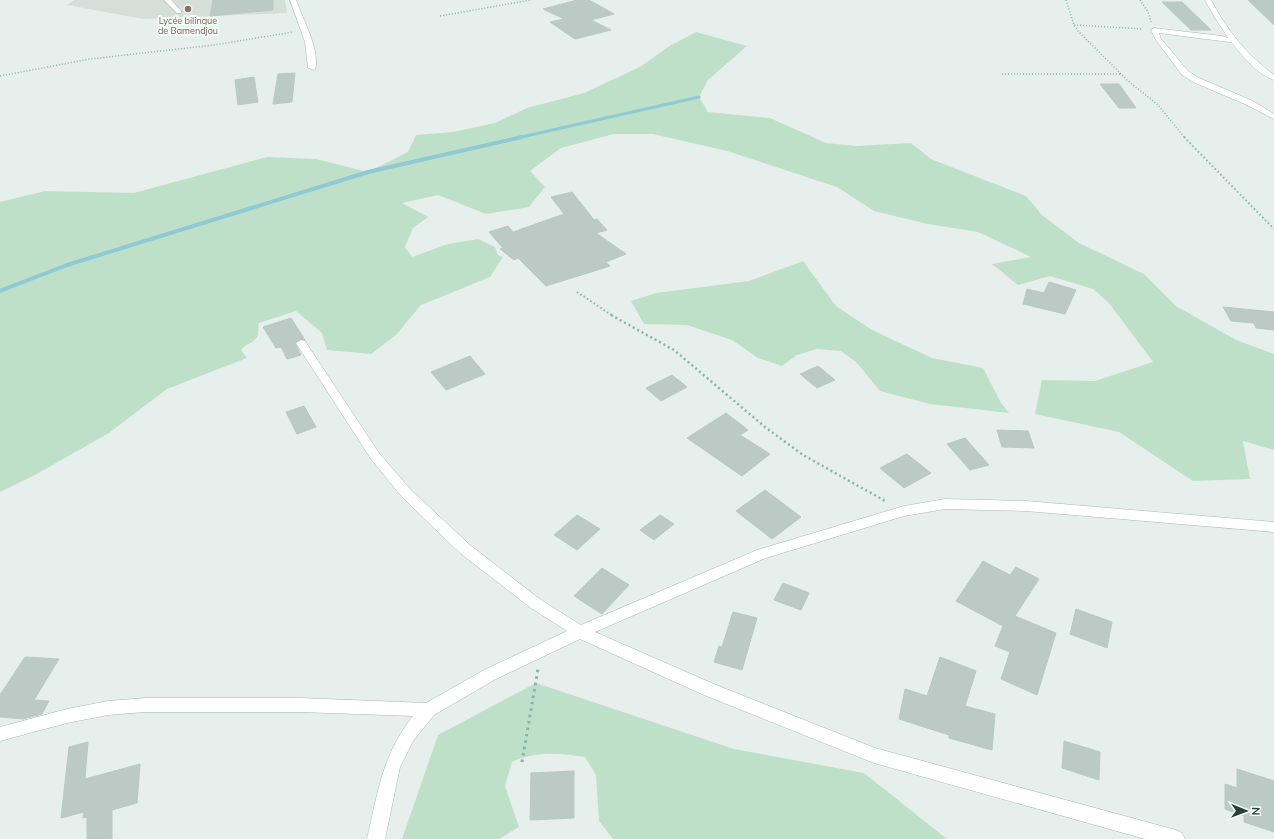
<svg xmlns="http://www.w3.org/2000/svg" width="1274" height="839" viewBox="0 0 1274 839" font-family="Mulish,sans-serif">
<rect width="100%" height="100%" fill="#e6efeb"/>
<path fill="#d4dfda" d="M74,0H285L287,13L143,19L67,5Z"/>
<g fill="#bfe0c8">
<path d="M696,32L747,46L708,80L699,97L708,112L770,118L826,143L856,146L911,143L931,159L1026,196L1042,215L1079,243L1144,274L1176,306L1236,340L1274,354V450L1243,441L1250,479L1193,481L1119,432L1035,414L1042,380L1095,381L1153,362L1108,302L1093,289L1050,276L1018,285L992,264L1031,257L978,232L928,224L874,211L837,187L727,151L653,134H614L561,148L530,171L545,187L529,207L486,214L438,195L402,203L428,217L413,228L405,247L412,257L448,244L478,239L495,247L498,255L503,257L490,277L421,305L396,335L371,354L327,350L322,333L296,311L259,323C258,327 259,333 257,337C254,343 245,344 241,350L247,358L167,389L109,433L35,475L0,492V202L45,191L134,193L267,157L316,159L368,172L408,152L416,135L453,132L495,123L527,108L584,93L640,67L668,47Z"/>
<path d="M803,261L836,306L872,330L932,358L983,368L1001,403L1009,413L930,404L880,391L857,363L841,351L817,349L797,355L782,366L758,358L732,340L687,325L644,324L631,301L656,293L749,281Z"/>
<path d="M536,683L734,749L864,773L947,839H613L599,821L596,775L585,757C560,753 535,751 512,762L505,786L519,827L499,839H402L438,735Z"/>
</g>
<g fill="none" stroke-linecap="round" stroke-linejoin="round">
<path stroke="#8ec9d4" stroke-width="3" d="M517,138L699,97"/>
<path stroke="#8ec9d4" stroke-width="4" d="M0,291L67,265L368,172L522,137"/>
</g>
<g fill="#bbcac4" stroke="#b8c9c2">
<path d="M213,0H273V10L210,16Z"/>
<path d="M577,0H589L614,14L591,20L611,30L575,39L550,22L564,19L543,9Z"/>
<path d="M1248,0H1274V25Z"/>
<path d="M1162,2H1182L1211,30H1191Z"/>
<path d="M295,73L292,102L273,104L278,74Z"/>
<path d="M254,77L258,102L238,105L235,80Z"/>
<path d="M1100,84H1119L1136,108H1119Z"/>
<path d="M572,192L594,220L597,219L607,230L596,233L626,254L606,262L610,266L546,286L518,258L514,260L500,249L503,248L489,232L508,226L513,232L564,214L551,197Z"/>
<path d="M1049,282L1076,290L1065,314L1023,304L1027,289L1044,293Z"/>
<path d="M1223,307L1274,312V330L1256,328L1254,323L1231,321Z"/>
<path d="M291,318L305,340L300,339L295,343L301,355L287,359L281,347L276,348L263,327Z"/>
<path d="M470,356L485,374L446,390L431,372Z"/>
<path d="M818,366L835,380L817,388L800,374Z"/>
<path d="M672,375L687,387L661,401L646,388Z"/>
<path d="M304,406L316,427L297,434L286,412Z"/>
<path d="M726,413L748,430L740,435L770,454L742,476L687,438Z"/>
<path d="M997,430L1028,431L1034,448L1002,447Z"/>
<path d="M965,438L989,465L970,470L947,444Z"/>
<path d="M907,454L931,473L904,488L880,468Z"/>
<path d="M765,490L801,517L772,539L736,511Z"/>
<path d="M577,515L600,529L577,550L554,535Z"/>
<path d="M660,515L674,524L654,540L640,530Z"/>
<path d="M983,561L1010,575L1016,567L1039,579L1015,616L1056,633L1037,695L1001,679L1010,652L995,646L1003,626L956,601Z"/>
<path d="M602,568L629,585L602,614L574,596Z"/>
<path d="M783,583L809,593L801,610L774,600Z"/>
<path d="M1076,609L1112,622L1107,648L1070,634Z"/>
<path d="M733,612L757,618L742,670L714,662L719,646L722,647Z"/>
<path d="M25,657L59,659L34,700L49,701L42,714L23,719L0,717V695Z"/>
<path d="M940,657L976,671L965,706L995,714L992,750L949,738V735L899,719L905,689L927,696Z"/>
<path d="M1064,741L1100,752L1099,780L1062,768Z"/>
<path d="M88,742L85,779L140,764L137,803L112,810V839H87V817L83,818L84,812L61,818L69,747Z"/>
<path d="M1237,769L1274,781V832L1244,822V816L1225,809V784L1237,788Z"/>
<path d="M574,771V818L530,820L531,773Z"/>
</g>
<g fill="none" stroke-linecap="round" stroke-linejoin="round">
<g stroke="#a8b8b2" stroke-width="1">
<g id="street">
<path d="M164,0H171L181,11V13H177Z"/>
<path d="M290,0H296C302,17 321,52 315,70L308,68L305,42Z"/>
<path d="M1154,28L1222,36L1237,41V43L1159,33L1161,39L1188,71L1199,78L1253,101L1274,114V119L1247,105L1193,82L1182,75L1156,40L1151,30Z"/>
<path d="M301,340L305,341L379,453L411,490L470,545L541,600L581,625L757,550L904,506L945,499L1026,501L1274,522V532L1026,511L945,509L904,516L766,558L595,632L716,685L875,748L1176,830L1182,833L1185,839H1145L874,763L704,695L580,639L494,680L434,715L413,741L400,767L385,839H367C378,792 382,755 413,716L300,712H145L108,715L67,723L0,741V727L67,709L108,701L145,698H300L426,703L484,670L567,631L531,608L460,553L401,496L371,459L296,343Z"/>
</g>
</g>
<g stroke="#a4bbb3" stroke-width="1">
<path id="secondary" d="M1205,0H1211C1227,30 1247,55 1274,75V80C1248,72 1217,23 1205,0Z"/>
</g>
<g stroke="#86b3a5" stroke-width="1.5" stroke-dasharray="1 2" stroke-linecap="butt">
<path d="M1066,0L1074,25L1078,31L1127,80L1158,105L1185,138"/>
<path d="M1140,0L1148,12L1151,22"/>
<path d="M440,16L531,0"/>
<path d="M1074,25L1143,29"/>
<path d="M1002,74H1120"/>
<path d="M0,76L90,59L214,45L293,32"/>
</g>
<g stroke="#86b3a5" stroke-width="2" stroke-dasharray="1.5 2.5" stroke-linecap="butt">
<path d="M1184,137L1274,229"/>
<path d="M577,292L613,316"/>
</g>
<path stroke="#86b3a5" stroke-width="2.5" stroke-dasharray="2 3" stroke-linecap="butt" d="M611,315L674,350L765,427L803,455L887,502"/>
<path stroke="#86b3a5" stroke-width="3" stroke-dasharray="2.5 4" stroke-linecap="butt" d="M522,762L538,669"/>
<use href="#street" fill="#fff" fill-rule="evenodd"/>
<use href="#secondary" fill="#fff" fill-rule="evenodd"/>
</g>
<circle fill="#8d6e63" stroke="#f7fbf9" stroke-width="1.5" cx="188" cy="9" r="4"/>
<g text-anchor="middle" stroke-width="4" stroke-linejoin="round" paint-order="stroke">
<g font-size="9" fill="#785e54" stroke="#f7fbf9">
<text x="188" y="24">Lycée bilingue<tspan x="188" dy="10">de Bamendjou</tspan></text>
</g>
</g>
<g transform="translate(1246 811) rotate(91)" stroke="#f7fbf9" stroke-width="3" paint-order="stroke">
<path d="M0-3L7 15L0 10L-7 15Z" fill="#24423a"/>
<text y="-6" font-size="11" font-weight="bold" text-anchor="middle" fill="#24423a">N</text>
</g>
</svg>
